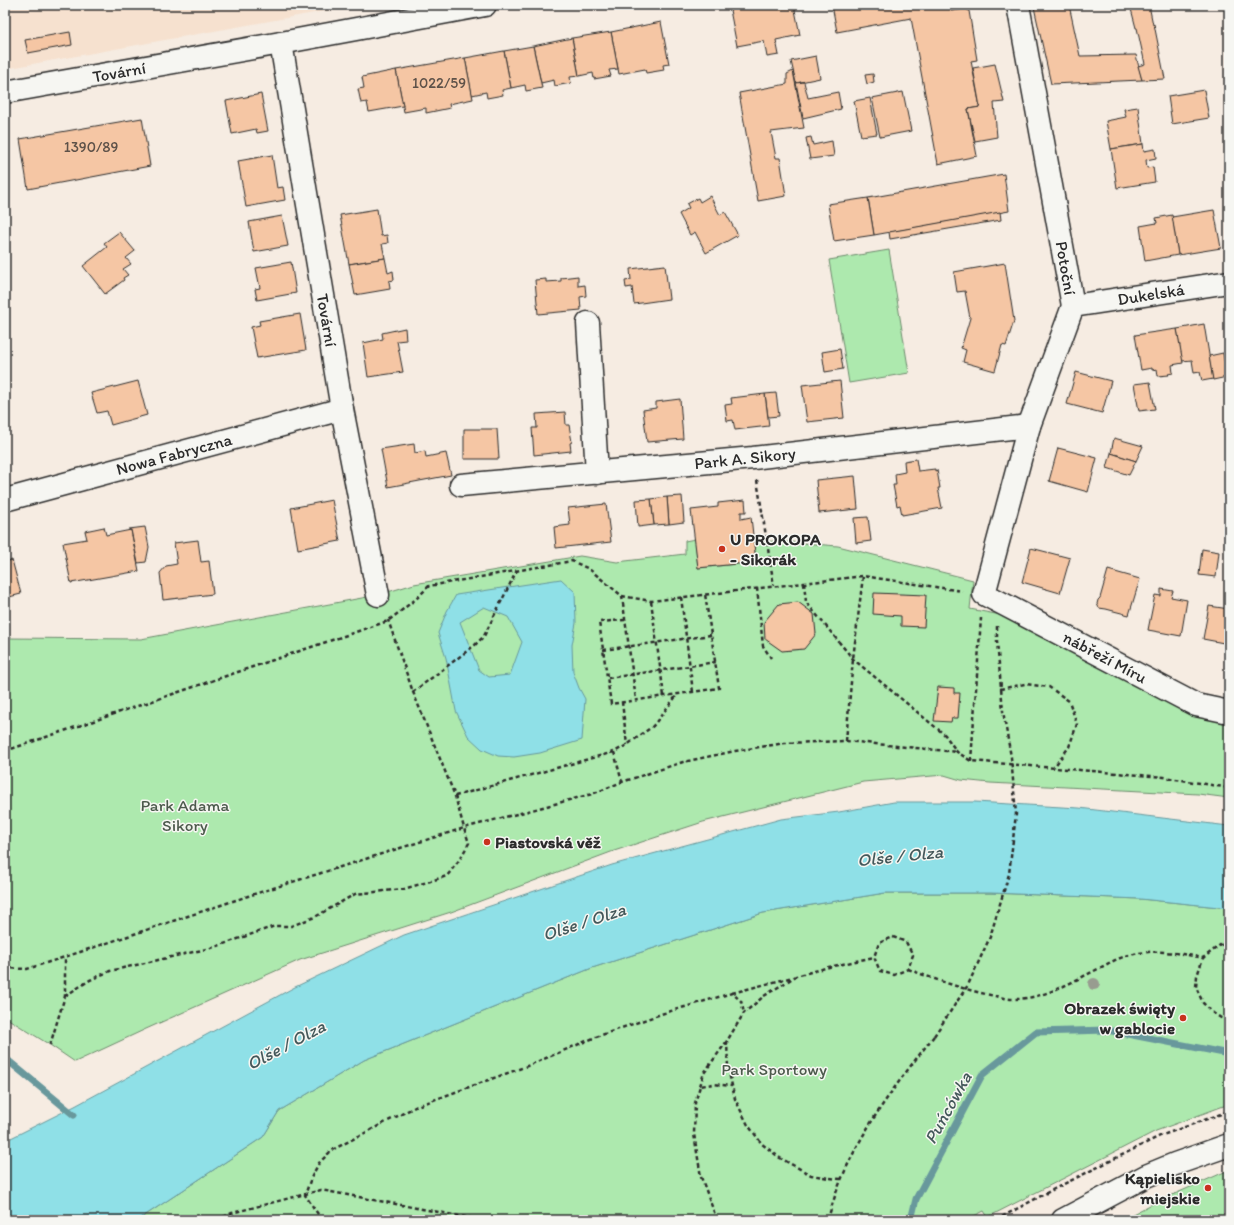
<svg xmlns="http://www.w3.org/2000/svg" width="1234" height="1225" viewBox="0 0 1234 1225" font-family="Itim,sans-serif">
<rect width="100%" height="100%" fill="#f6ece2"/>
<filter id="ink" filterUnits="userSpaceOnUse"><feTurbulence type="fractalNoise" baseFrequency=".025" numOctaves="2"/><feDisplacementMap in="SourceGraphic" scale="8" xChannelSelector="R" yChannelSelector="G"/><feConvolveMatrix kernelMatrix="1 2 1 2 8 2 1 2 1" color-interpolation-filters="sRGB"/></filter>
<g filter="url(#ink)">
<path fill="#f6e1cf" d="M5,5H358L5,69Z"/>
<g fill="#ade9ae" stroke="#6c8a6c">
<path d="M889,250L909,373L849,383L829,260Z"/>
<path d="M695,539L698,568L756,562L754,542L777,541L838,546L973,580L970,609L1011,617L1190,714L1229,721V798L1198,794L990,783L961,780L944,775L863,782L703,822L611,852L451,912L300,960L146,1029L75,1062L50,1045L5,1017V638L141,639L378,595L414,584L580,556L617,562L685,554V541Z"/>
<path d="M885,893H991L1140,899L1229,908V1104L1156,1131L988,1217L984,1211L968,1219V1220H138L263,1137L279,1111L364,1060L592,968L763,913Z"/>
<path d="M1229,1170V1220H1121L1152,1204Z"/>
</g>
<g fill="#8fe0e7" stroke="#67989c" fill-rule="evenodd">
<path d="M561,579L575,592L576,623L572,645L573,672L579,688L585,699L582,740L540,753L514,757L498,756L482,749L468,736L456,711L446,658L438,633L447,611L456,595ZM484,607L508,617L522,642L510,675L489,677L479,670L460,622Z"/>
<path d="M894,802H975L1079,808L1229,826V908L1140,899L991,893H885L763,913L592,968L364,1060L279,1111L263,1137L138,1220H5V1141L75,1106L293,988L404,935L612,865L781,819L839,812Z"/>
</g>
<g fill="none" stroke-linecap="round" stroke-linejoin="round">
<g stroke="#67989c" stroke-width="7">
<path d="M5,1058L74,1115"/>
<path d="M911,1220L916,1199L982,1075L1036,1032L1107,1030L1229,1054"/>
</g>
</g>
<g fill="#f5c6a4" stroke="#2b2b2b">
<path d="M754,5H794L800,35L776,40L779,55L767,57L764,41L737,46L730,10Z"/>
<path d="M832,5H950L951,11L966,9L969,11L977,60L971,61L980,107L968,109L977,156L938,164L911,18L837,32Z"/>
<path d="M1035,5H1069L1080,56L1136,55L1142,80L1051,84L1034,7Z"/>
<path d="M1130,5H1149L1153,25L1154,24L1165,79L1142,80L1138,66L1145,64L1137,28H1136Z"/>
<path d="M661,22L669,64L663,65L664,70L646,73L645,69L619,74L611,32Z"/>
<path d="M70,32L72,45L28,53L25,40Z"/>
<path d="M611,32L618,69L609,70L611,76L594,79L593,73L579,76L572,38Z"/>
<path d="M572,38L579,76L570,77L571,83L555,86L554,80L541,83L533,46Z"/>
<path d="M533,46L542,88L526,91L525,85L511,88L504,51Z"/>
<path d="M504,51L511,88L502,90L503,95L487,98L486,92L472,95L465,58Z"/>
<path d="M816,56L820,78L796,83L791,61Z"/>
<path d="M465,58L473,99L449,104L450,108L426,113V108L404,112L396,70Z"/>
<path d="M995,64L1004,102L994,103L997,137L975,141L968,109L980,107L973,68Z"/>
<path d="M396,70L403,106L369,112L367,102L361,103L358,89L364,88L362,77Z"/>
<path d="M793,71L804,128L771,132L776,158H780L786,196L758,201L739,93L787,84V74Z"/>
<path d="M873,74L874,82L867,84L865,75Z"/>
<path d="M804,82L808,98L838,92L841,109L803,118L796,83Z"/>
<path d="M1204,90L1209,118L1172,124L1168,96Z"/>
<path d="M903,92L911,131L880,137L872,98Z"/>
<path d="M261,94L268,131L257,133L256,129L232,134L226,101Z"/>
<path d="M870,98L877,134L861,136L854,101Z"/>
<path d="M1138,107L1143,144L1111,149L1106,121L1126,117L1124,109Z"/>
<path d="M142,118L150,166L28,189L20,139Z"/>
<path d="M811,137L813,145L832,141L834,156L810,159L806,138Z"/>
<path d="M1143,144L1144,151L1155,149L1156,158L1146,160L1147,168L1153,167L1155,182L1117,188L1111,149Z"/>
<path d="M272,155L277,188L283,187L285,200L246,207L238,161Z"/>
<path d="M1004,174L1009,211L874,235L868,198Z"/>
<path d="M710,196L720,215L725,212L738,235L706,253L695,232L690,235L679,214L689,208L687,204L698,198L700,202Z"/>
<path d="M868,198L874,235L834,241L828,204Z"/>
<path d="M377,209L381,236L387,235L388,243L382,244L385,258L349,264L340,215Z"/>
<path d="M1214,210L1221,248L1178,255L1172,217Z"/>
<path d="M1000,212L1001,220L890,239L889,232Z"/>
<path d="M1172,215L1178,255L1145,261L1140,226L1157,223L1156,218Z"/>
<path d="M282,216L288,246L254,252L249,222Z"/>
<path d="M119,232L135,251L126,258L131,264L123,269L128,275L123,278L124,280L105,294L83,266L107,247L104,243Z"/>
<path d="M385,258L388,273L393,271L394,280L389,281L390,289L355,295L349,264Z"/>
<path d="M291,262L296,293L257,300L255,289L260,288L256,268Z"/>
<path d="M1005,263L1014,321L1006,346L1002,345L995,371L963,362L966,350L961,348L970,318L965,291L957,292L954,272Z"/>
<path d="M665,265L669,299L634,304L632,287L626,288L625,281L631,280L630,269Z"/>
<path d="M578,276V286L585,285L586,296L580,297L581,310L538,314L535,280L546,279V282L561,281V278Z"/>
<path d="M300,314L306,350L257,358L251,327L260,325L259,321Z"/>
<path d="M1204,324L1213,379L1202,381L1200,372L1194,373L1192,360L1182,361L1177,329Z"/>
<path d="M405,328L406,340L397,341L403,372L368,377L363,343L383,339L382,333Z"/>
<path d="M1177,329L1183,363L1172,365L1173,373L1168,374L1169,375L1158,376L1157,369L1152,370V368L1141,370L1135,335Z"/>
<path d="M840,349L843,369L825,372L822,352Z"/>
<path d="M1223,353L1227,377L1213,380L1209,356Z"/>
<path d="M1076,372L1111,381L1102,413L1067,404Z"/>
<path d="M138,381L147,415L111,425L107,411L97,413L91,393Z"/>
<path d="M840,381L844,418L807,422L802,385Z"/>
<path d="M1150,382L1155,409L1139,411L1134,384Z"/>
<path d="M776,393L779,416L768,417L765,394Z"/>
<path d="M765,394L769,426L735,430L733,420L727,421L725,405L732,404L731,398Z"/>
<path d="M680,399L683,439L647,442L643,410L656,408V402Z"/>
<path d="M565,412L566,425H569L572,442L570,443L571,451L534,455L532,428H537L536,414Z"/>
<path d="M464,429H497L499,459H464Z"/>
<path d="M1114,438L1143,446L1136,461L1111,453Z"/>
<path d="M414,444L415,453L425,451L426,457L446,453L451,475L388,487L381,449Z"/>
<path d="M1058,448L1097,458L1088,492L1049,481Z"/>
<path d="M1111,453L1136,461L1129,475L1107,468Z"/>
<path d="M916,459L918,471L935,469V471L937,470L940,488H938L942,508L902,515L900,505L897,506L893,485H896L895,474L905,472L904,461Z"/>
<path d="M855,476L858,509L819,513L816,480Z"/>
<path d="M682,496L684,522L669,524L667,497Z"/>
<path d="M667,497L669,524L654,525L651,499Z"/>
<path d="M651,499L654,525L638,527L636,500Z"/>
<path d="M332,500L340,541L298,549L291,508Z"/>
<path d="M745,500L746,512H741V519L751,517L756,562L698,568L691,510L718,507V503Z"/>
<path d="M606,504L611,542L556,548L554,527L570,525L568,508Z"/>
<path d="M868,517L871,541L856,543L854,518Z"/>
<path d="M104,527L106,535L131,530L139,571L71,583L63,543L87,539L85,531Z"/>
<path d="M145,527L149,547L146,562L138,563L131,530H129V529Z"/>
<path d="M198,540L201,562L209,561L213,594L163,600L160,573L166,566L177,564L174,543Z"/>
<path d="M1031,548L1070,558L1060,593L1022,582Z"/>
<path d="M1202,549L1219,552L1216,577L1199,575Z"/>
<path d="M12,560L21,594L5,598V562Z"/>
<path d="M1108,570L1140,579L1129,615L1106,609L1099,608L1097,604L1098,600L1100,598Z"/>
<path d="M1161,589L1173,591L1171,597L1187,600L1181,636L1148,630L1155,595L1161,596Z"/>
<path d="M874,593L926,595L924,627L901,626V616L873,614Z"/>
<path d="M798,602L814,614L816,634L804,649L782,651L765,639L764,622L779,604Z"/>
<path d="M1209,606L1229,609V644L1203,639Z"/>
<path d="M938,687L954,688V693H960L958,718H952L951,722L934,721Z"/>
</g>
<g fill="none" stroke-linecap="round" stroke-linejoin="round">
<g stroke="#2b2b2b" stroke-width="25">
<g id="minor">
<path d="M1018,5L1073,306L1029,426L984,594L1196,705L1229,712"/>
<path d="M281,43L342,409L378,595"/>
<path d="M5,92L281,43L485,5"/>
<path d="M1073,306L1229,282"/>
<path d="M588,323L597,473"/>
<path d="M461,485L753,458L1029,426"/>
<path d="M5,500L342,409"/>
</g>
</g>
<g stroke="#2b2b2b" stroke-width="25">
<path id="tertiary" d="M1063,1220L1146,1176L1175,1164L1229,1145"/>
</g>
<g stroke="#2b2b2b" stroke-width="2.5" stroke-dasharray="4 3" stroke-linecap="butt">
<path d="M757,480L774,586"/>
<path d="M804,583L806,602L853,659L945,735L957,752L971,761L1164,777L1229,788"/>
<path d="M757,588L763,646L771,658"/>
<path d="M622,596L636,700"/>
<path d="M681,597L693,692"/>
<path d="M651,601L664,696"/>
<path d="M625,620L599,622L611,704L719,688L705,594"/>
<path d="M997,626V641L1003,711"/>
<path d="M603,650L711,635"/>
<path d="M608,678L716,662"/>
<path d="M1000,689L1025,684L1049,687L1069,701L1077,724L1069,747L1054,767"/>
<path d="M413,692L475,645L484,636L517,570"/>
<path d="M622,702L627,745"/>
<path d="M846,741L853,659L863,576"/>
<path d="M5,751L388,621L416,599L429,586L572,561L589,569L622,596L651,601L863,576L962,591"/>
<path d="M614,752L622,782"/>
<path d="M971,761L981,618"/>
<path d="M455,796L614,752L627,745L653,726L677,695"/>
<path d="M893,937L906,942L913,955L908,969L894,975L880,971L874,957L879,943Z"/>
<path d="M1229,944L1220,945L1203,958L1197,976L1196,987L1203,1003L1213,1013L1221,1018L1229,1020"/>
<path d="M5,968L27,969L65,957L248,896L464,828L455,796L413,692L388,620"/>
<path d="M908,969C936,980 965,990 995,996C1000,997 1007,999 1012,999C1040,1000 1068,984 1092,972C1106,965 1118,957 1134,954C1157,949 1179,953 1203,958"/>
<path d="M732,993L793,977"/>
<path d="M65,996L90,980L110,971L215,947L275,926H291L315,917L355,894L404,889L447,876L460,859L469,843L464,828L592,794L622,782L683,762L735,751L785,743L846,741L957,752"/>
<path d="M50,1045L65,996V957"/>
<path d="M700,1086L704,1073L727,1041"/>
<path d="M841,1179L829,1178L811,1175L780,1158L762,1144L748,1125L735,1099L728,1068L727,1041L744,1013L764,996L796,976L829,967L874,957"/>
<path d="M217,1220L232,1213L321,1190L481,1220"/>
<path d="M322,1220L305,1195L311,1178L319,1163L332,1150L417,1106L527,1066L596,1037L661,1014L732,993L741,1001L744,1013"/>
<path d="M717,1220L701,1177L694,1134L695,1103L700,1086L713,1084L732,1086"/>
<path d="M828,1220C845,1150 890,1092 934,1036"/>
<path d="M996,1220L1054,1189L1160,1136L1229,1111"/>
</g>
<use href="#minor" stroke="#f6f6f2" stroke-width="22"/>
<use href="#tertiary" stroke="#f6f6f2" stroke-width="22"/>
<path stroke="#2b2b2b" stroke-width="2.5" stroke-dasharray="4 3" stroke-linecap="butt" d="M934,1036L968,985L990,937L1009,874L1016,814L1011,757L1003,711"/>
</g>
<circle fill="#989c90" cx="1094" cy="984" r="6"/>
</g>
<g fill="#c8321e" stroke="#f6f6f2" stroke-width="1.5">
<circle cx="722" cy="549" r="4"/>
<circle cx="487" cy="842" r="4"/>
<circle cx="1183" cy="1018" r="4"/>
<circle cx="1208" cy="1188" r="4"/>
</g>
<g text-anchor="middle" stroke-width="3" stroke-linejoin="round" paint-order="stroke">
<g font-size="15" fill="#5e5249">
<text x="439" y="88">1022/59</text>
<text x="91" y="152">1390/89</text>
</g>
<g font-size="17" fill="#2b2b2b" stroke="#f6f6f2">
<text transform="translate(119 72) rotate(-10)" y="6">Tovární</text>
<text transform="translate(1066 268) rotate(80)" y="6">Potoční</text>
<text transform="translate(1151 294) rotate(-9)" y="6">Dukelská</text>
<text transform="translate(327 320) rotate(80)" y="6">Tovární</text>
<text transform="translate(174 454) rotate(-15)" y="6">Nowa Fabryczna</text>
<text transform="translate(745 458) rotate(-6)" y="6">Park A. Sikory</text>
<text transform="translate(1105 657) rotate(28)" y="6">nábřeží Míru</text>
</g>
<g font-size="17" font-weight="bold" fill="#2b2b2b" stroke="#f6f6f2" text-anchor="start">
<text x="730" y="545">U PROKOPA<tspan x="730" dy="20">- Sikorák</tspan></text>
<text x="495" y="848">Piastovská věž</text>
<text x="1175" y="1014" text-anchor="end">Obrazek święty<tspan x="1175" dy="20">w gablocie</tspan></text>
<text x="1200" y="1184" text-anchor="end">Kąpielisko<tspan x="1200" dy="20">miejskie</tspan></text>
</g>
<g font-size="17" fill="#4c5a4c" stroke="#f6f6f2">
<text x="185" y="811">Park Adama<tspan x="185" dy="20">Sikory</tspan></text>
<text x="774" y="1075">Park Sportowy</text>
</g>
<g font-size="18" font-style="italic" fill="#44585a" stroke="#f6f6f2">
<text transform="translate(900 856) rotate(-6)" y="6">Olše / Olza</text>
<text transform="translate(584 922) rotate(-18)" y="6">Olše / Olza</text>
<text transform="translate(286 1045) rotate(-28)" y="6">Olše / Olza</text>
<text transform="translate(948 1108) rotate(-61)" y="6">Puńcówka</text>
</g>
</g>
<rect width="1234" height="1225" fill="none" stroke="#f6f6f2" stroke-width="20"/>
<rect x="10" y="10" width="1214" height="1205" fill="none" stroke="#2b2b2b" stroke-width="1.5" filter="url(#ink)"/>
</svg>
